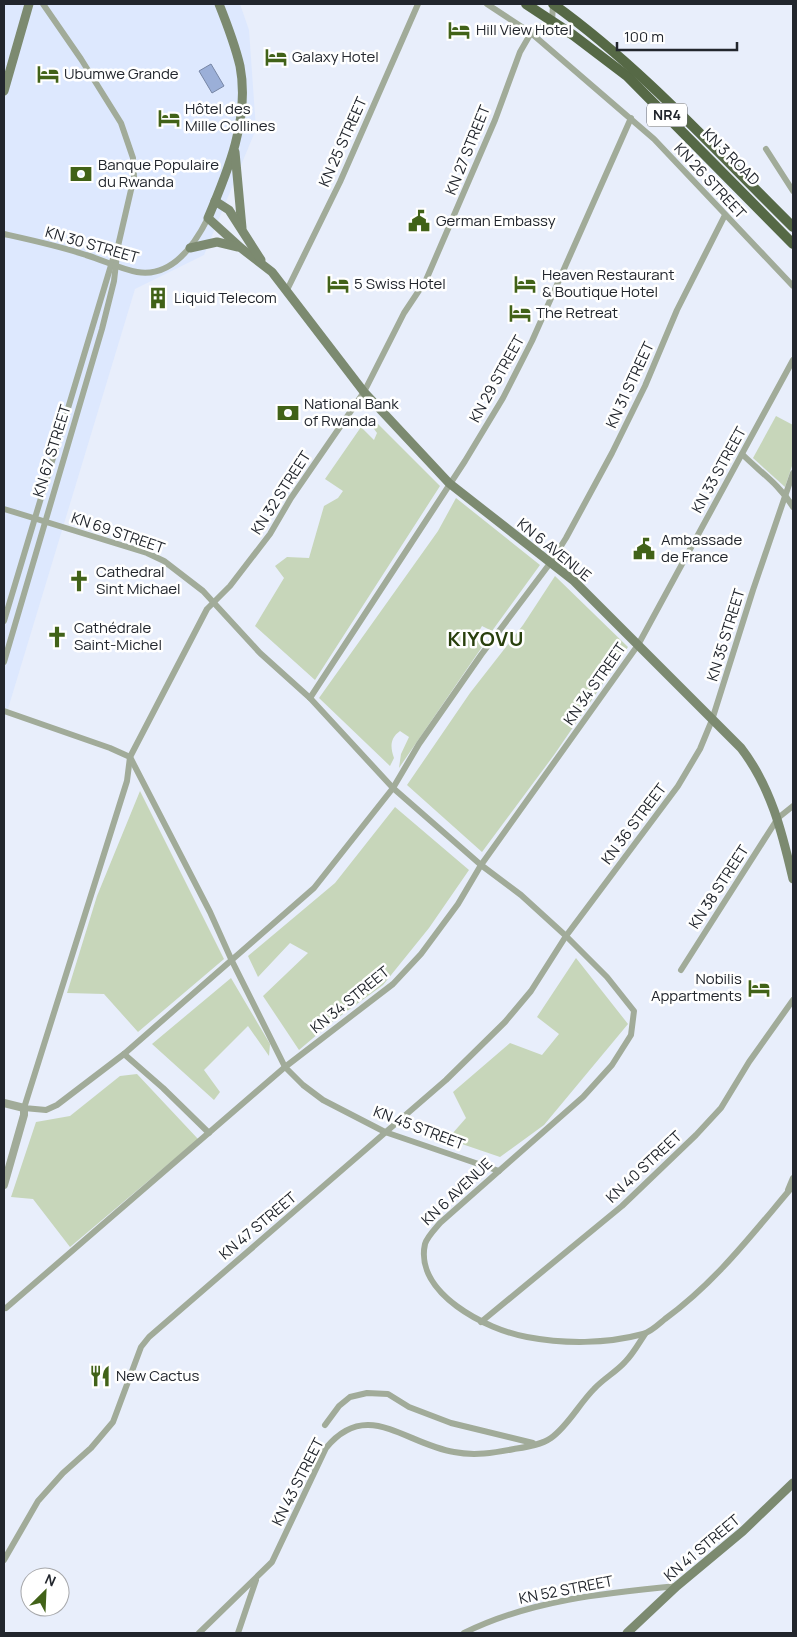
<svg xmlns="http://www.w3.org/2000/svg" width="797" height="1637" viewBox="0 0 797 1637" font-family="Manrope,sans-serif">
<rect width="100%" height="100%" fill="#e8eefb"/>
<path fill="#dde8fe" d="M4,4H240L249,30L256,129L204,255L135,289L4,722Z"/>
<g fill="#c7d6ba">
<path d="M776,416L793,425V463L785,487L753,458Z"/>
<path d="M374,420L440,486L315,680L255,626L284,578L275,566L287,557L309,558L324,506L338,498L343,491L325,479L361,427L374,440L377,433L369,422Z"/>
<path d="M456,498L540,565L492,631L482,626L475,638L482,647L399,768L401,754L409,737L400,731C390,738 390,747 394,758L390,766L319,698L438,531Z"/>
<path d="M555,576L628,647L554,755L482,852L407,785L470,693L523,625Z"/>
<path d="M140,791L224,959L138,1032L104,994L67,993L97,896Z"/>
<path d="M395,807L469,870L429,928L383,985L332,1022L299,1050L263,996L308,953L290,943L258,977L248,956L335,883Z"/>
<path d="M576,958L628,1024L544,1125L500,1157L421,1130L427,1125L452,1134L466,1118L453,1092L510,1043L542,1055L559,1034L537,1017Z"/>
<path d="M231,978L270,1044L269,1056L248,1026L204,1070L220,1092L214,1100L152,1044Z"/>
<path d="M137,1074L198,1139L70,1247L33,1199L11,1197L36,1122L70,1116L120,1076Z"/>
</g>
<path fill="#9bafd8" stroke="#7786a5" d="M211,64L224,86L212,93L199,71Z"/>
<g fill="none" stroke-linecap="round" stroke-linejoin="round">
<g stroke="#a1ab99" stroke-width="6">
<path d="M487,4L531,33L654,139L793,286"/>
<path d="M553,4L552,22L531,33L520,52L495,120L426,280L404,313L364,392L291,498L270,534L230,586L207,609L130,757L127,781L24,1108L46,1110L57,1105L124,1054L314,888L393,788L419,744L481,655L551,562L566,538L612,453L645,386L677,310L725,215"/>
<path d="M766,149L793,191"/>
<path d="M4,234C31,240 59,246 86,255C103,260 120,269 137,272C172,278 195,244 208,218"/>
<path d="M287,290L340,182L418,4"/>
<path d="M742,454C760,472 780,485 793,507"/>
<path d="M4,509L147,553L164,561L203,591L260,653L310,698L393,788L481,865L521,895L566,936L607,977L634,1011L631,1035L612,1065L583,1097L440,1223C435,1229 427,1237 425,1244C414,1293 487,1330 527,1337C564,1344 606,1344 643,1334C651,1332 659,1324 665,1319C716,1282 753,1233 793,1186"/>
<path d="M4,621L115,252"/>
<path d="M4,662L102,329L114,281L118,246L134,177L133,158L121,123L81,59L43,4"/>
<path d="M310,698L465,461L503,398L532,341L631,118"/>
<path d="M4,711L110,748L130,757L210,912L232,961L285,1067L303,1085L323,1100L385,1132L499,1171"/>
<path d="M681,970L778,818L793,806"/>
<path d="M124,1054L163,1088L209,1133"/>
<path d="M788,1190L793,1178"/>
<path d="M6,1308L285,1067L393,984L421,954L458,904L481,865L638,645L793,360"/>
<path d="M481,1322L622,1206L696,1135L721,1108L749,1062L793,1000"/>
<path d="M325,1425L339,1406L350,1397L367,1393L388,1394L409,1407L451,1423L533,1443"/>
<path d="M4,1560L38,1501L63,1473L91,1448L113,1422L141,1347L149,1337L446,1080L505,1022L531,991L566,936L678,786L700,749L712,720L753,590L793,473"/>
<path d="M199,1633L272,1562L326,1448C367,1398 405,1444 454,1452C474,1456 494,1453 514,1449C526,1447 541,1445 551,1438C568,1426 579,1404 594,1389C603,1379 616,1372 625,1362C633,1354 639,1343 645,1334"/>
<path d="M238,1633L256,1580"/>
<path d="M464,1633C531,1600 604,1593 677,1586"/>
</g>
<path stroke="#a1ab99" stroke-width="8" d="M4,1103L24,1108V1115L4,1185"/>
<g stroke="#7c8a70" stroke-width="9">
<path d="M219,4C227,24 235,45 240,66C250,118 228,171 208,218L241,248L272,272L364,392L449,483L574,581L741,748C771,787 782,832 793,879"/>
<path d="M4,91L29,4"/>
<path d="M235,152L242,228"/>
<path d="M215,201L229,210L261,260"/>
<path d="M190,248L217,242L238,247"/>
<path d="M627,1633L677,1586L743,1531L793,1483"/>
</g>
<g stroke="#566946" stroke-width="10">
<path d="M526,4L573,35L627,76L793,244"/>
<path d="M553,4C642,68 715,150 793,227"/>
</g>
</g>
<defs>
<g id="hotel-bare" transform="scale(1.725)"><path d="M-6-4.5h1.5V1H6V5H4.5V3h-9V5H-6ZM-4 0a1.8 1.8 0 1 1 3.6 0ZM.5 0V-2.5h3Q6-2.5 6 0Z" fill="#416218" stroke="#fff" stroke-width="2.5" paint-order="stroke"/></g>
<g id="bank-bare" transform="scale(1.725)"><path d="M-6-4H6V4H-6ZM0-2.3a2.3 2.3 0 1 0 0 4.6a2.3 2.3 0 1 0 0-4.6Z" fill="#416218" stroke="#fff" stroke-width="2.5" paint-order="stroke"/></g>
<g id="civic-bare" transform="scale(1.725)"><path d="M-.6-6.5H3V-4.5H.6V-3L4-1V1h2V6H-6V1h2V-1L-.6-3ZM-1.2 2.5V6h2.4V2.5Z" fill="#416218" stroke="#fff" stroke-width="2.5" paint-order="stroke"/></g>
<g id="building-bare" transform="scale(1.725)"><path d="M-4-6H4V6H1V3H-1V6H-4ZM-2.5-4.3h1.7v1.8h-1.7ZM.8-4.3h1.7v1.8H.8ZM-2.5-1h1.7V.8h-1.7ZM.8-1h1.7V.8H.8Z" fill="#416218" stroke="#fff" stroke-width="2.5" paint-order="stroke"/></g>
<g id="church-bare" transform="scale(1.725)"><path d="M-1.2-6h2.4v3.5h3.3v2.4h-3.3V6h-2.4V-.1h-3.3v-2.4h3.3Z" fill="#416218" stroke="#fff" stroke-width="2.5" paint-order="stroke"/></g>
<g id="restaurant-bare" transform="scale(1.725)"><path d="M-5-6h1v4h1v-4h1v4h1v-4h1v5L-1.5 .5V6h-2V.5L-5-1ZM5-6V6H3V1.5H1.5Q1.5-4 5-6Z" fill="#416218" stroke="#fff" stroke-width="2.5" paint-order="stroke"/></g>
</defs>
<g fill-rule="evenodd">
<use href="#hotel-bare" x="459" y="30"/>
<use href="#hotel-bare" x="276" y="57"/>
<use href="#hotel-bare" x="48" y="74"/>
<use href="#hotel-bare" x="169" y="118"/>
<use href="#bank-bare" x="81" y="174"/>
<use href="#civic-bare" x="419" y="221"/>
<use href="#hotel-bare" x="338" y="284"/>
<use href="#hotel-bare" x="525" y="284"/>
<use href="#building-bare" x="158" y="298"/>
<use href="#hotel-bare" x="520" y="313"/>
<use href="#bank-bare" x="288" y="413"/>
<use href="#civic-bare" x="644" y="549"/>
<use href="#church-bare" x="79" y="581"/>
<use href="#church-bare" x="57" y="637"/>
<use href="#hotel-bare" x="759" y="988"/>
<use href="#restaurant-bare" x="100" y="1376"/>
</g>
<g text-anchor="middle" stroke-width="5" stroke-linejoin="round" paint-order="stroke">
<rect fill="#fff" stroke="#64676c" stroke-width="1" x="647" y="103.5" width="40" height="23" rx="4"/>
<g font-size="14" font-weight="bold" fill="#22262d">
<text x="667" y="120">NR4</text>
</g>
<g font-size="15" fill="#22262d" stroke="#fff" text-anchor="start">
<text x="476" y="35">Hill View Hotel</text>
<text x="292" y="62">Galaxy Hotel</text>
<text x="64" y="79">Ubumwe Grande</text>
<text x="185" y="114">Hôtel des<tspan x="185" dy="17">Mille Collines</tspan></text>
<text x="98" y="170">Banque Populaire<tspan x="98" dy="17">du Rwanda</tspan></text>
<text x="436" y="226">German Embassy</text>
<text x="542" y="280">Heaven Restaurant<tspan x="542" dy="17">&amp; Boutique Hotel</tspan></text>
<text x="354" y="289">5 Swiss Hotel</text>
<text x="174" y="303">Liquid Telecom</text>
<text x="536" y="318">The Retreat</text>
<text x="304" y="409">National Bank<tspan x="304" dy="17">of Rwanda</tspan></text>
<text x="661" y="545">Ambassade<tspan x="661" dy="17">de France</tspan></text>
<text x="96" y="577">Cathedral<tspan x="96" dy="17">Sint Michael</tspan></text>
<text x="74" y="633">Cathédrale<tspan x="74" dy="17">Saint-Michel</tspan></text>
<text x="742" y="984" text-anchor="end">Nobilis<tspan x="742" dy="17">Appartments</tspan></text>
<text x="116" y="1381">New Cactus</text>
</g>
<g font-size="15" fill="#22262d" stroke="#fff">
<text transform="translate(343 142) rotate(-66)" y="5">KN 25 STREET</text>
<text transform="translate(468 150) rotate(-68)" y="5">KN 27 STREET</text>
<text transform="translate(731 157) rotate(45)" y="5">KN 3 ROAD</text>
<text transform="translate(710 181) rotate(47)" y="5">KN 26 STREET</text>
<text transform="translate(92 245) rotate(16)" y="5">KN 30 STREET</text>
<text transform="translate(497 379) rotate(-61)" y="5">KN 29 STREET</text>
<text transform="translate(630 385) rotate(-65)" y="5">KN 31 STREET</text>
<text transform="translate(52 451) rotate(-73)" y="5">KN 67 STREET</text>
<text transform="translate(719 470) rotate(-61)" y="5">KN 33 STREET</text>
<text transform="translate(281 493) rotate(-57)" y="5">KN 32 STREET</text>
<text transform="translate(118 533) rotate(19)" y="5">KN 69 STREET</text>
<text transform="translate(554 550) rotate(39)" y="5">KN 6 AVENUE</text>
<text transform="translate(726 635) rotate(-73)" y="5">KN 35 STREET</text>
<text transform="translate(595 684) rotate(-55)" y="5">KN 34 STREET</text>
<text transform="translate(634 824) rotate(-53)" y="5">KN 36 STREET</text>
<text transform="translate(719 887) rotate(-57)" y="5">KN 38 STREET</text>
<text transform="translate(350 1000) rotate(-39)" y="5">KN 34 STREET</text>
<text transform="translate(419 1128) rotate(21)" y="5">KN 45 STREET</text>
<text transform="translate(644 1167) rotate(-43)" y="5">KN 40 STREET</text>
<text transform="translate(457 1192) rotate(-43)" y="5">KN 6 AVENUE</text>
<text transform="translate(258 1226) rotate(-40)" y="5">KN 47 STREET</text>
<text transform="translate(298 1482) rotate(-63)" y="5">KN 43 STREET</text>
<text transform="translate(702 1548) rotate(-40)" y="5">KN 41 STREET</text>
<text transform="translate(566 1590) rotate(-11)" y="5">KN 52 STREET</text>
</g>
<g font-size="20" font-weight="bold" letter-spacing="1" fill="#283f0c" stroke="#fff">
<text x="486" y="646">KIYOVU</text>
</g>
</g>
<rect width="797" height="1637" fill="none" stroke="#22262d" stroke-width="10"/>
<g transform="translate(45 1592) rotate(24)"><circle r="24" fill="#ffffff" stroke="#a7a8ab"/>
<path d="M0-4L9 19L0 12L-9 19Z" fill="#416218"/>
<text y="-8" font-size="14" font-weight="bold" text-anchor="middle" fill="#22262d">N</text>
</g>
<path d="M617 42v8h120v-8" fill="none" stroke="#22262d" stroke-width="2.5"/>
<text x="624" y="42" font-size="15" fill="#22262d" stroke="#ffffff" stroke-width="4" paint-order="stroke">100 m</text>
</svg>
